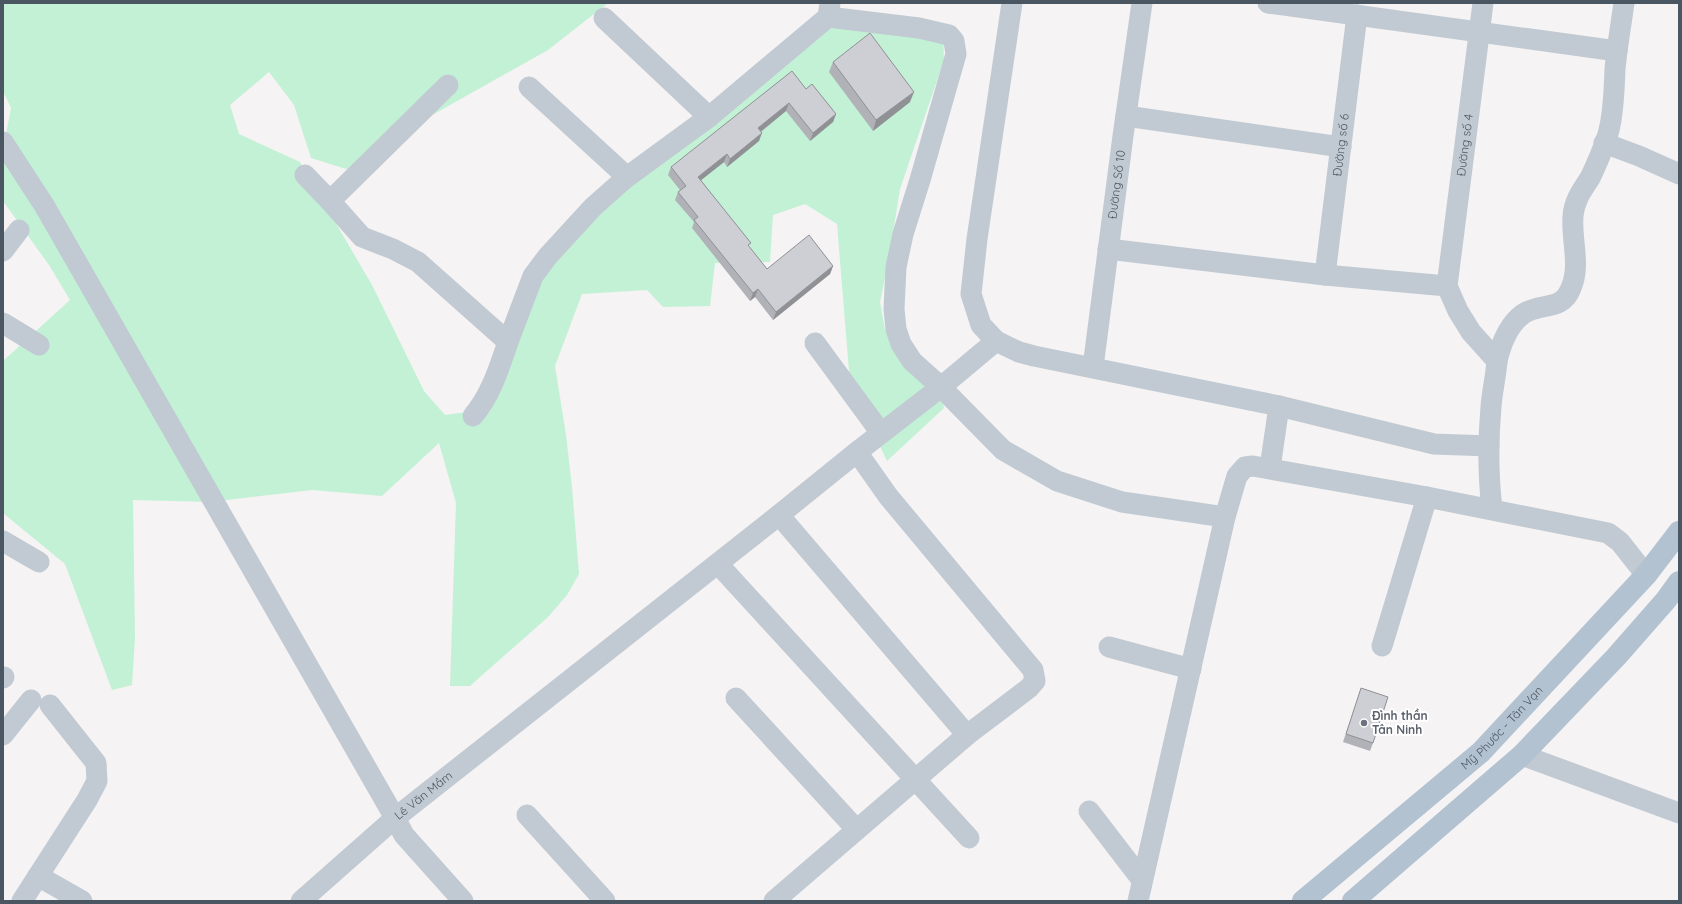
<svg xmlns="http://www.w3.org/2000/svg" width="1682" height="904" viewBox="0 0 1682 904" font-family="Quicksand,sans-serif">
<rect width="100%" height="100%" fill="#f5f3f3"/>
<path fill="#c3f1d5" d="M3,3H608L548,50L427,118L359,173L311,158L294,105L269,72L230,105L239,134L300,162L372,285L424,391L445,415L483,410L536,268L828,17L943,29L944,60L900,189L888,263L880,302L885,330L941,387L944,408L887,461L850,383L837,224L805,204L773,215L770,262L715,263L710,306L663,307L647,290L582,294L555,366L566,435L572,487L579,574L567,595L548,617L470,686H450L456,503L439,443L382,496L312,490L210,502L133,500L135,638L132,685L112,690L65,564L3,513V361L70,300L49,265L3,201V150L11,108L3,91Z"/>
<g fill="none" stroke-linecap="round" stroke-linejoin="round">
<g stroke="#c1cad2" stroke-width="21">
<path d="M1012,3L977,239L971,294L981,325L996,341L1019,352L1034,356L1279,406L1434,444L1489,446"/>
<path d="M1268,3L1617,51"/>
<path d="M828,17L919,28L949,35L954,41L956,54L920,180L903,234L896,267L894,309L896,329L901,344L912,361L941,387L1003,450L1057,481L1122,502L1225,517"/>
<path d="M604,18L709,117"/>
<path d="M529,87L627,177"/>
<path d="M1126,116L1341,147"/>
<path d="M3,142L44,205L395,818L301,901"/>
<path d="M1604,143L1639,156L1679,174"/>
<path d="M305,175L330,201L362,237L393,249L418,262L508,342L533,276L548,256L593,207L627,177L709,117L828,17L830,3"/>
<path d="M330,201L448,85"/>
<path d="M1108,249L1325,275L1447,286L1458,311L1471,332L1497,361C1496,376 1492,392 1491,407C1488,441 1488,475 1492,509"/>
<path d="M3,251L19,230"/>
<path id="s1" d="M1325,275L1357,15"/>
<path id="s2" d="M1447,286L1483,3"/>
<path d="M3,323L39,345"/>
<path d="M815,343L881,433"/>
<path d="M1497,361C1501,344 1508,325 1523,314C1540,302 1562,312 1571,288C1581,265 1571,240 1573,216C1574,201 1582,190 1590,178C1595,168 1607,140 1609,130C1614,110 1614,89 1615,69C1617,47 1621,25 1624,3"/>
<path id="s3" d="M1093,367L1123,136L1142,3"/>
<path d="M473,416C491,395 499,368 508,342"/>
<path d="M1270,468L1279,406"/>
<path d="M779,515L967,735"/>
<path d="M3,541L39,562"/>
<path d="M718,564L969,838"/>
<path d="M1382,646L1427,497"/>
<path d="M1109,647L1191,669"/>
<path d="M3,678L4,677"/>
<path d="M736,698L856,829"/>
<path d="M3,735L31,700"/>
<path d="M1522,755L1679,813"/>
<path d="M1089,811L1142,880"/>
<path d="M527,815L605,901"/>
<path d="M38,876L82,901"/>
<path d="M22,901L87,800L97,781L96,763L50,705"/>
<path id="s4" d="M463,901L404,835L395,818L779,515L857,452L941,387L996,341"/>
<path d="M774,901L967,735L1029,688L1035,681L1033,670L888,496L857,452"/>
<path d="M1138,901L1225,517L1237,476L1245,467L1253,466L1427,497L1608,533L1620,542L1646,575"/>
</g>
<g stroke="#b3c2d1" stroke-width="22">
<path id="s5" d="M1303,901L1481,752L1646,575L1679,532"/>
<path d="M1353,901L1522,755L1616,657L1666,600L1679,582"/>
</g>
</g>
<g fill="#b0b2b7">
<path d="M833,62L910,102L873,131L829,72Z"/>
<path d="M806,89L836,114L833,122L810,141L786,111L761,132L759,141L727,167L724,162L701,180L749,247L767,269L833,266L830,274L773,320L755,297L750,301L692,228L694,222L675,200L678,192L680,190L668,175L671,167Z"/>
<path d="M1361,688L1373,743L1370,751L1343,742Z"/>
</g>
<g fill="#909195">
<path d="M914,92L910,102L873,131L876,120Z"/>
<path d="M789,103L786,111L755,136L758,128Z"/>
<path d="M836,114L833,122L810,141L813,133Z"/>
<path d="M762,133L759,141L727,167L730,159Z"/>
<path d="M727,154L724,162L695,185L698,177Z"/>
<path d="M833,266L830,274L773,320L776,312Z"/>
<path d="M758,289L755,297L750,301L753,293Z"/>
</g>
<g fill="#cdcfd5" stroke="#909195">
<path d="M870,33L914,92L876,120L833,62Z"/>
<path d="M792,71L806,89L812,84L836,114L813,133L789,103L758,128L762,133L730,159L727,154L698,177L751,243L748,245L767,269L809,235L833,266L776,312L758,289L753,293L694,220L698,217L678,192L686,186L671,167Z"/>
<path d="M1361,688L1388,697L1373,743L1346,734Z"/>
</g>
<circle fill="#6b7280" stroke="#fff" stroke-width="1.5" cx="1364" cy="723" r="4"/>
<g text-anchor="middle" stroke-width="4" stroke-linejoin="round" paint-order="stroke">
<g font-size="12" fill="#4a5661" stroke="#fff">
<text dy="4" stroke="none"><textPath href="#s1" startOffset="131">Đường số 6</textPath></text>
<text dy="4" stroke="none"><textPath href="#s2" startOffset="142">Đường số 4</textPath></text>
<text dy="4" stroke="none"><textPath href="#s3" startOffset="184">Đường Số 10</textPath></text>
<text dy="4" stroke="none"><textPath href="#s5" startOffset="264">Mỹ Phước - Tân Vạn</textPath></text>
<text dy="4" stroke="none"><textPath href="#s4" startOffset="144">Lê Văn Mầm</textPath></text>
</g>
<g font-size="12" font-weight="bold" fill="#5b616d" stroke="#fff" text-anchor="start">
<text x="1372" y="720">Đình thần<tspan x="1372" dy="14">Tân Ninh</tspan></text>
</g>
</g>
<rect width="1682" height="904" fill="none" stroke="#4a5661" stroke-width="8"/>
</svg>
